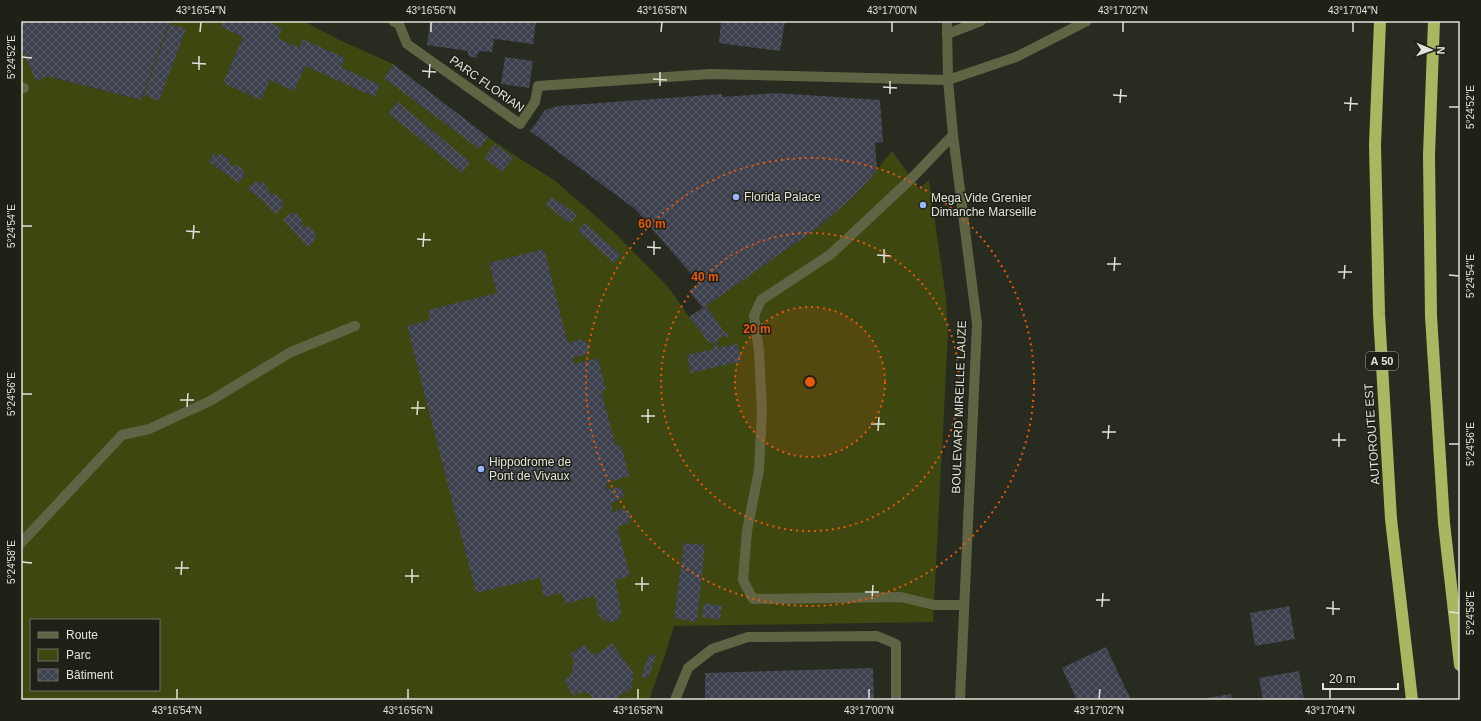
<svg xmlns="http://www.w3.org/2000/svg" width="1481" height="721" viewBox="0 0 1481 721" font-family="Arial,sans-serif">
<defs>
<pattern id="building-cross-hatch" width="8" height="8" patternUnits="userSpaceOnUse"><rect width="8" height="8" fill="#3d414d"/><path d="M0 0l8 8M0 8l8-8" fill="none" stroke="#595c66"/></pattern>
</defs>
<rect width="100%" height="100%" fill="#282b1f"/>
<path fill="#3f4710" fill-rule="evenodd" d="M170,21H304L335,38L393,64L488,137L514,155L554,180L615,233L669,288L689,317L816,229L841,208L864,186L892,151L919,189L929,180L946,298L948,333L933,622L674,626L666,652L649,700H21V22L47,76L141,100ZM31,620H159V690H31Z"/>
<g fill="url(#building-cross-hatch)">
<path d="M21,21H170L141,100L47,76L36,81L21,47Z"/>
<path d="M223,21H266L282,28L278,38L299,48L303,39L345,58L341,67L380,85L375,97L305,66L294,91L270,80L261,100L223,83L243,37L221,27Z"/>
<path d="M430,21H536L533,44L494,39L492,52L480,51V53L478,52L477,58L468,56V51L427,45Z"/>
<path d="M721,21H785L780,51L719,43Z"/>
<path d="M170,24L186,29L159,101L144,95Z"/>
<path d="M505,57L533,61L529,88L501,84Z"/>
<path d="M393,64L488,137L479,149L384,78Z"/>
<path d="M776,93L880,100L883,142L875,143L877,170L864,186L841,208L816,229L706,306L725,333L727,332L729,337H723L722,335L717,340L718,348L737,344L742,361L691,373L687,355L714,349L713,341L710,344L689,317L703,308L689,291L699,283L635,209L530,131L545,110L559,106L722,94V97Z"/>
<path d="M398,102L470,162L462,173L388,113Z"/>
<path d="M495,144L513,158L502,172L484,158Z"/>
<path d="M214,153L218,157L220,153L230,160L228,162L233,167L236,164L244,170L243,172L245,175L239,183L209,162Z"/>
<path d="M261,181L268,188L267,190L272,195L275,193L283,201L281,203L284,206L275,214L261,199L247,189L255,182L257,183Z"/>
<path d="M552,197L577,215L570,223L546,205Z"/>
<path d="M295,212L303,221L301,223L306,228L308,226L316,233L314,236L316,239L308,247L283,220L291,213L292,214Z"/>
<path d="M585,223L621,255L614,263L578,231Z"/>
<path d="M544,249L568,343L579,339L584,341L588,345L589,349L586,354L573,358L574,364L598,358L606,390L601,391L616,446L621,445L629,476L606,483L607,490L618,487L622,489L624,493L623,497L619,500L611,503L613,512L624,509L628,511L631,515L630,520L627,524L617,527L630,576L615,580L621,610V616L617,620L613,622H607L601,618L598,614L595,596L565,604L562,593L544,597L540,578L476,593L407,326L430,320L428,310L497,293L489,263Z"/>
<path d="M684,543L705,545L697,622L674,618Z"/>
<path d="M704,603L722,606L720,620L702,617Z"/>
<path d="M1289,606L1295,639L1255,646L1250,613Z"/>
<path d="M612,643L634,674L631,689L613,700H594L589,693L581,692L574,696L564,681L571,675L574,662L570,654L585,644L590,652L596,655Z"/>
<path d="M1106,647L1131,700H1077L1062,668Z"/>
<path d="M650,654L656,656L648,678L641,676Z"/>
<path d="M873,668L874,700H705V673Z"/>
<path d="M1299,671L1304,700H1263L1259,678Z"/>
<path d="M1231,694L1232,700H1203L1202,699Z"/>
</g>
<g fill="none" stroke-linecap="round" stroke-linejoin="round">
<g stroke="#5f6544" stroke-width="10">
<path d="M393,21L399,24L407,44L520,124L535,102L538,86L710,74L948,80L1016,57L1087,21"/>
<path d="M947,34L981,21"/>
<path d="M21,87L24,88"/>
<path d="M953,135L912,178L831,254L761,300L754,316L759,351L762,410L759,470L747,531L743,580L753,599L901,597L934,605H964"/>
<path d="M21,543L122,435L149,429L210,401L291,352L355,326"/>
<path d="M675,700L688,668L712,649L748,637L877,636L896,644V700"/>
</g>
<path stroke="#5f6544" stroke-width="10" d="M947,21L948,80L953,135L977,324L960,700"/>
<g stroke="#a8b861" stroke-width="12">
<path d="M1380,21L1375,145L1379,314L1391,519L1412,700"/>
<path d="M1434,21L1429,155L1431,316L1444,523L1460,665"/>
</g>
</g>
<path fill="none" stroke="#e1e3dc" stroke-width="1.5" d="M200,32L201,22M431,32V22M661,32L662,22M892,32V22M1123,32V22M1353,32V22M22,57L32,58M192,63L206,64M199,70V56M422,71L436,72M429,78L430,64M653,79L667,80M660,86V72M883,87L897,88M890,94V81M1113,95L1127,96M1120,103L1121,89M1344,103L1358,104M1449,107H1459M1350,111L1351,97M22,226H32M186,231L200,232M193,239L194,225M417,239L431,240M423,247L424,233M647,247L661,248M654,255V241M877,255L891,256M884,263V249M1107,264H1121M1114,271L1115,257M1338,272H1352M1449,275L1459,276M1344,279L1345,265M22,394H32M180,400H194M187,407L188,393M411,408H425M417,415L418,401M641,416H655M648,423V409M871,424H885M878,431L879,417M1102,432H1116M1108,439L1109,425M1332,440H1346M1449,444H1459M1339,447V433M22,562L32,563M175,568H189M181,575L182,561M405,576H419M412,583V569M635,584H649M642,591V577M865,592H879M872,599L873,585M1096,600H1110M1102,607L1103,593M1326,608L1340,609M1449,612L1459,613M1333,615V601M177,699V689M408,699V689M638,699V689M869,699V689M1099,699L1100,689M1330,699V689"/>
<circle cx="810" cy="382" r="75" fill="#e8590c" fill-opacity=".12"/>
<g fill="none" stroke="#e8590c" stroke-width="2" stroke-dasharray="2 4">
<circle cx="810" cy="382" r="75"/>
<circle cx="810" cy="382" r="149"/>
<circle cx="810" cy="382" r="224"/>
</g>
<g fill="#9bb4fd" stroke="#1f2116" stroke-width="1.5">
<circle cx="736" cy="197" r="4"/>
<circle cx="923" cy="205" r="4"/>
<circle cx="481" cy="469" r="4"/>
</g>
<g text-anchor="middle" stroke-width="3" stroke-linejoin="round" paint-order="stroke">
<rect fill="#1f2116" stroke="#a7a9a1" stroke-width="1" x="1366" y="352" width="32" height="18" rx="3"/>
<g font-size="11" font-weight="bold" fill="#e1e3dc">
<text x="1382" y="365">A 50</text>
</g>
<g font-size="12" fill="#e1e3dc" stroke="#1f2116">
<text transform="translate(487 84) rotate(35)" y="4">PARC FLORIAN</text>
<text transform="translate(959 407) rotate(-88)" y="4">BOULEVARD MIREILLE LAUZE</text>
<text transform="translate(1372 434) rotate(-94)" y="4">AUTOROUTE EST</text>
</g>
<g font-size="12" fill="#e1e3dc" stroke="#1f2116" text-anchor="start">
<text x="744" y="201">Florida Palace</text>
<text x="931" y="202">Mega Vide Grenier<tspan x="931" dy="14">Dimanche Marseille</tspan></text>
<text x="489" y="466">Hippodrome de<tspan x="489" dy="14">Pont de Vivaux</tspan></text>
</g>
</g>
<circle cx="810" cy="382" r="6" fill="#e8590c" stroke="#1f2116" stroke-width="2"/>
<g font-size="12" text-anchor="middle" font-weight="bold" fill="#e8590c" stroke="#1f2116" stroke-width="3" stroke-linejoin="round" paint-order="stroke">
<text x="652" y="228">60 m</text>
<text x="705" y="281">40 m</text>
<text x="757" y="333">20 m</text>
</g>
<rect width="1481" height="721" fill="none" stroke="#1f2116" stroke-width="44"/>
<rect x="30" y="619" width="130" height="72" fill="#1f2116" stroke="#6d6f65"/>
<rect x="38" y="632" width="20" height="6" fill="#5f6544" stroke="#6d6f65"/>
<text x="66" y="639" font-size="12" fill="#e1e3dc">Route</text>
<rect x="38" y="649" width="20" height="12" fill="#3f4710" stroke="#6d6f65"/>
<text x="66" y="659" font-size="12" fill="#e1e3dc">Parc</text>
<rect x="38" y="669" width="20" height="12" fill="url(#building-cross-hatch)" stroke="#6d6f65"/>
<text x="66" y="679" font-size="12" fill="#e1e3dc">Bâtiment</text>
<g transform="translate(1431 50) rotate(92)" stroke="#1f2116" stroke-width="3" paint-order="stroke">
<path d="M0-3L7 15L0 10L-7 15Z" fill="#e1e3dc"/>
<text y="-6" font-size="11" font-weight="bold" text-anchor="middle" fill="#e1e3dc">N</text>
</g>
<path d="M1323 683v6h75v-6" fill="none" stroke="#e1e3dc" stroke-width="2"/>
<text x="1329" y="683" font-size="12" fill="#e1e3dc" stroke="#1f2116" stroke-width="3" paint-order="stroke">20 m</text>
<rect x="22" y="22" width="1437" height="677" fill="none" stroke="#e1e3dc" stroke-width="1.5"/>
<g font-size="10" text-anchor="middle" fill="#e1e3dc">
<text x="201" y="14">43°16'54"N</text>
<text x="431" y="14">43°16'56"N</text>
<text x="662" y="14">43°16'58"N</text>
<text x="892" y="14">43°17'00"N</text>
<text x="1123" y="14">43°17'02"N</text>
<text x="1353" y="14">43°17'04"N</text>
<text transform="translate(11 57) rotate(-90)" y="4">5°24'52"E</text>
<text transform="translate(1470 107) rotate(-90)" y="4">5°24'52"E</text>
<text transform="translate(11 226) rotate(-90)" y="4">5°24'54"E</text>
<text transform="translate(1470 276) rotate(-90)" y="4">5°24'54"E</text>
<text transform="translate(11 394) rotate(-90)" y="4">5°24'56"E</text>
<text transform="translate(1470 444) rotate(-90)" y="4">5°24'56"E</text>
<text transform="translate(11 562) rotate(-90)" y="4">5°24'58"E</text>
<text transform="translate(1470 613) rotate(-90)" y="4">5°24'58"E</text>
<text x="177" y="714">43°16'54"N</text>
<text x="408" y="714">43°16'56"N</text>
<text x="638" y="714">43°16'58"N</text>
<text x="869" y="714">43°17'00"N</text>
<text x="1099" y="714">43°17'02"N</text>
<text x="1330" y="714">43°17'04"N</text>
</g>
</svg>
